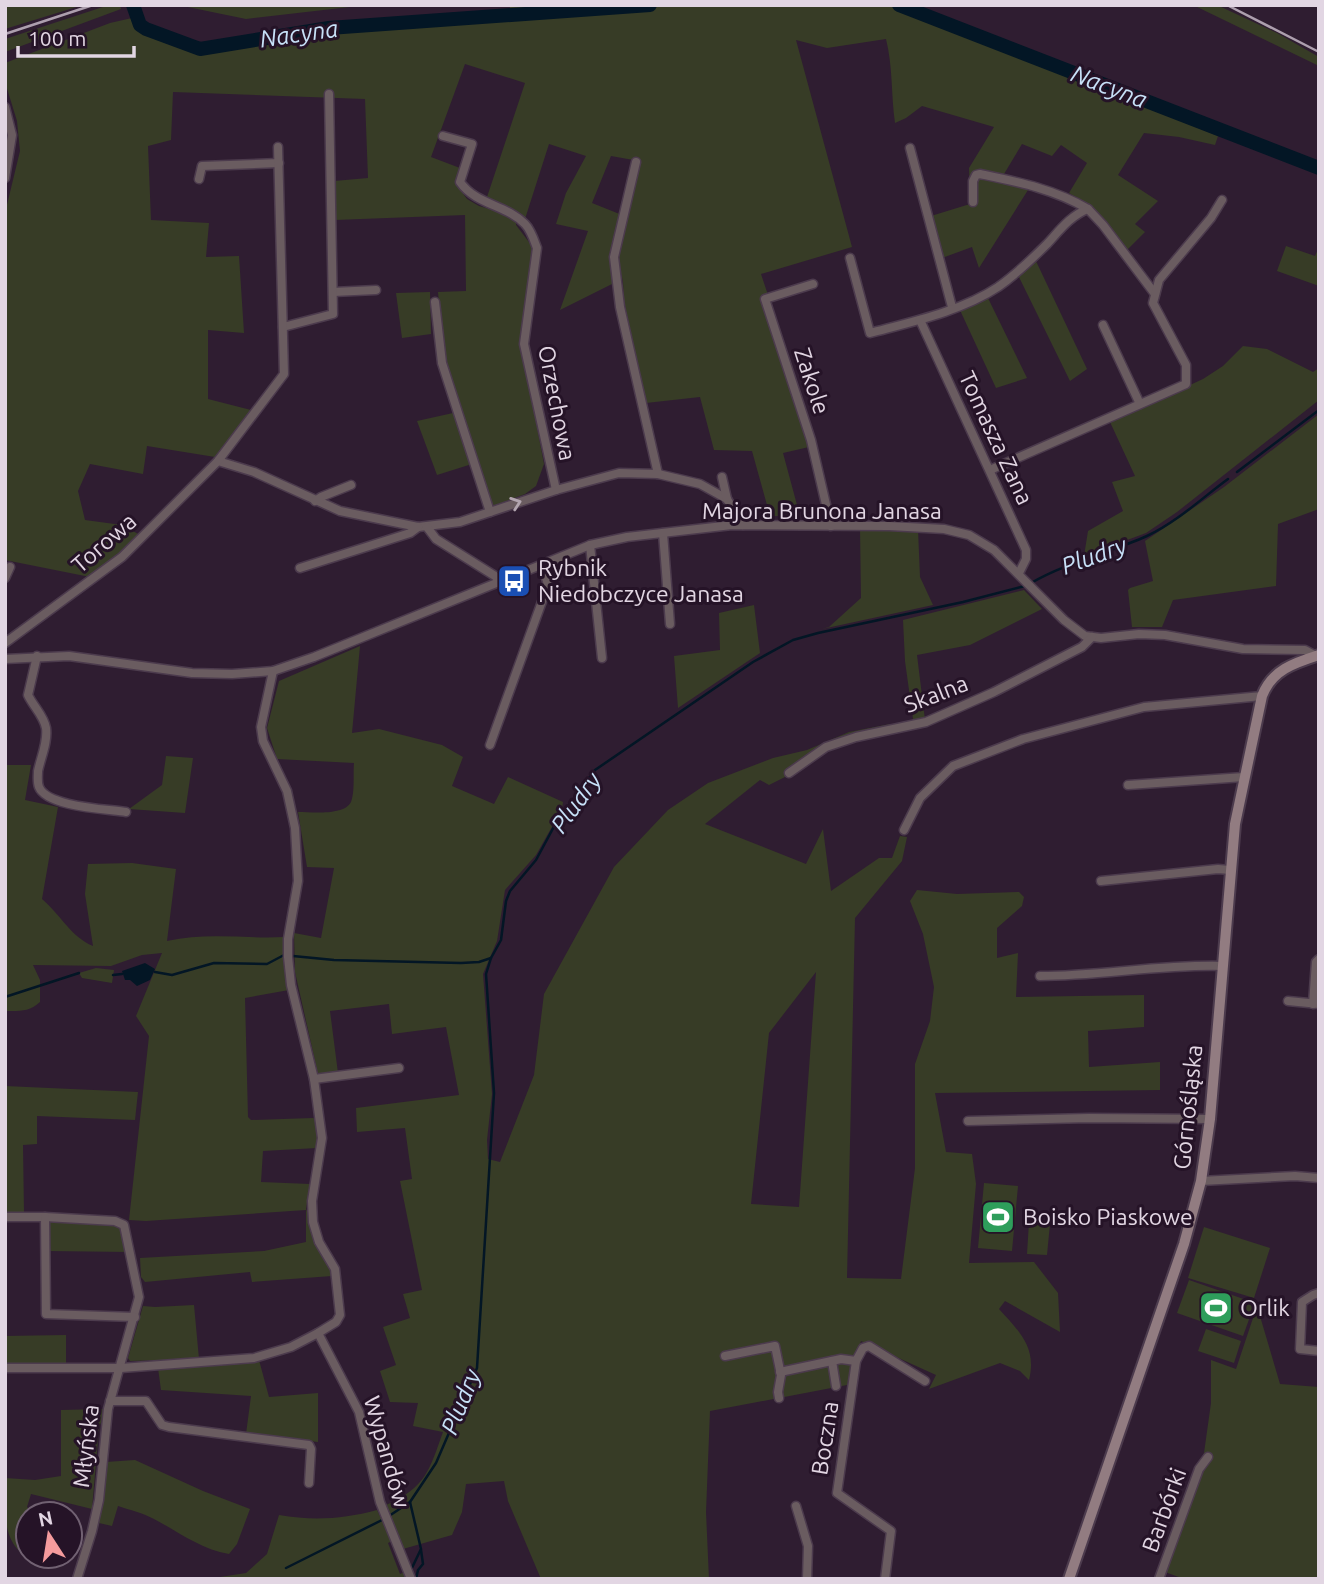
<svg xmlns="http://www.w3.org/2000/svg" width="1324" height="1584" viewBox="0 0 1324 1584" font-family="Ubuntu,sans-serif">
<rect width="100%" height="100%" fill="#2f1d31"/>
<g fill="#373c26" fill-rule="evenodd">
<path d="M5,5H83L5,29Z"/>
<path d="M109,5H120L121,9L5,52V39Z"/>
<path d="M178,5H367L246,19Z"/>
<path d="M510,5H597L510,12Z"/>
<path d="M677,5H892L1218,136L1215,145L1179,137L1144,133L1118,175L1158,201L1135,224L1145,232L1127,250L1086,204L1069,193L1087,163L1061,145L1052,156L1022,144L1001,179L1028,190L979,268L972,247L942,258L931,216L970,204L969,168L994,127L922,106L906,118L895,123C891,95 893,67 886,39L827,48L796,40L852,247L761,274L768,295L761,296L809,447L783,453L800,516H770L752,451L714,450L700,397L646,403L624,301L623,282L617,256L639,161L611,156L592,203L622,215L609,255L614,283L560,310L588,231L556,224L566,193L586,156L549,144L525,219L486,200L525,83L465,64L431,157L460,168L459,188L467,199L479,206L497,211L516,221V225L535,250L521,343L544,464L536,486L525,494L493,506L444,360L438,292L466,291L465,215L335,220L334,181L368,178L365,99L173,92L171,140L148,146L151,220L209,223L206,257L239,256L244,333L208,330V399L251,410L215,457L147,446L143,474L90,464L78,491L85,520L122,525L140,535L90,577L5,560V213L20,151L17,121L5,82V63L110,23L132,18C134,21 135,25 138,28C148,38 191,50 206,52L328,31Z"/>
<path d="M1193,5H1217L1277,33L1319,57V66Z"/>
<path d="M1286,246L1315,256L1319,247V286L1277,271Z"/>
<path d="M1035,259L1087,369L1070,381L1017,273Z"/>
<path d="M430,292L431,334L402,338L396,293Z"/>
<path d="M987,296L1027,378L996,388L959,308Z"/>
<path d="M1243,346L1267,349L1313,372L1319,368V400L1177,512L1146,533L1084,556L1088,531L1123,511L1112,482L1135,476L1110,422L1203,379L1223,366Z"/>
<path d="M453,413L472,464L437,475L417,421Z"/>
<path d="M1319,414V509L1278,524L1276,586L1173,600L1162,627H1132L1128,590L1130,588L1153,581L1145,541L1224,487Z"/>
<path d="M860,528L918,529L920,577L933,605L822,629L829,627L861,598Z"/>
<path d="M1024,590L1042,609L970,645L917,655L925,720L913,719L905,661L903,620Z"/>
<path d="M754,605L760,653L678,708L674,656L720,650L719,613Z"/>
<path d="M360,646L352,733L379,729L442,745L463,757L452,786L494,804L508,777L563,802L562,809L536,855L505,890L497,941L483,974L492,1094L487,1140L488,1159L500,1162L534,1075L544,994L614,867L668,810L708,783L773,758L807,750L849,732L890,724L891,727L847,737L785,772L787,776L769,785L760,780L705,824L806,864L823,829L831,891L879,858H892L900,836L907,837L902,861L855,918L847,1278L901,1279L915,1168V1064L930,1021L934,987L923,934L910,901L917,890L957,894L1019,892L1024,897L1022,906L997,928V958L1018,953L1016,997L1144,995V1027L1088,1031L1089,1067L1160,1062V1090L935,1093L946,1152L972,1154L976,1184L969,1263L1034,1262L1058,1293L1060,1332L1005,1301L999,1309C1020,1332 1037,1348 1029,1380L1020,1371L1000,1363L929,1389L936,1375L861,1341L847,1385L710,1411L706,1512L709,1579H541L508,1501L504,1481L466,1484L462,1512L452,1535L403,1549L387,1511L386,1505C426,1487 429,1471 443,1432L413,1426L418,1403L390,1402L380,1371L396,1365L383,1327L410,1318L403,1294L422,1290L400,1181L412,1179L405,1128L357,1132L356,1108L459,1095L446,1027L392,1034L389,1004L330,1011L338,1073L318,1074L295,972L294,933L321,938L334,868L307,867L298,812C311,812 344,816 351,802C355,792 353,774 354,763L277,759L267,728L279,681ZM816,972L799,1207L751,1204L769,1033Z"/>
<path d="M166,756L193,758L185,813L129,809L162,785Z"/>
<path d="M5,765H31L25,800L58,807L42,899C60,914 71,937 93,946L85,894L88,864L132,863L176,869L167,941C206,932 245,939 284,937L289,990L245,998L248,1117L251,1120L313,1118L317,1120V1148L263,1151L261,1182L310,1184L306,1209L333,1267L332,1276L252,1282L250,1272L145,1282L141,1277L140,1258L264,1251L306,1242V1210L146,1221L129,1220L149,1036L136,1016L162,953L142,955L111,966L33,965L40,980V1002C29,1012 20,1011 5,1011Z"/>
<path d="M96,968L114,970L112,983L82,978L79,973Z"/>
<path d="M5,1086L138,1092L135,1120L37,1116V1144L23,1145L24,1213H5Z"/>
<path d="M984,1183L1018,1186L1012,1251L978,1248Z"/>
<path d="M52,1219L117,1225L122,1227L130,1252L47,1251V1220Z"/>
<path d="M1029,1222L1050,1224L1047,1255L1027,1254Z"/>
<path d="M1204,1227L1270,1248L1254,1298L1188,1278Z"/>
<path d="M1189,1280L1255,1303L1243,1336L1177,1313Z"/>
<path d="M194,1305L199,1359L130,1361L128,1358L143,1306L155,1307Z"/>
<path d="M1257,1306L1280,1384L1319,1387V1579H1184L1165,1572L1204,1453L1211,1403V1360L1236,1369Z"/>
<path d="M1206,1329L1241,1341L1234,1363L1198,1351Z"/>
<path d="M66,1335V1365H5V1336Z"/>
<path d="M259,1360L269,1397L318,1393V1442L246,1434L251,1396L161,1390L158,1368Z"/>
<path d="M103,1409L105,1411L99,1428L92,1509L31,1494L27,1507L34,1514H28V1556H40L38,1562C0,1549 5,1513 5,1478L35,1480L61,1476V1410Z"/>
<path d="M135,1460L203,1491L250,1509L237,1544L229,1554C200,1549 179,1532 154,1519C143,1513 130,1510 118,1506L112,1526L99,1523L106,1462Z"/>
<path d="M377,1510L392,1541L388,1543L400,1574L405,1572L407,1579H207L246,1573L267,1554L279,1515C313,1521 344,1519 377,1510Z"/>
</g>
<path fill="#031625" d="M145,963L155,969L150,980L137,986L130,980H125L122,971Z"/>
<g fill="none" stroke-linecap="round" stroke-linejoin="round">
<g stroke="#031625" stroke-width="2.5">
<path d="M1281,148L1282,154"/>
<path d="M1237,472L1319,410"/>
<path d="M1031,583C1067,562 1109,553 1147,536C1177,522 1202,498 1228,479"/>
<path d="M293,956L334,960L461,963L479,962L491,958"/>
<path d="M155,972L172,975L214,963L267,964L284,955"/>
<path d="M113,975L122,974"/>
<path d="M5,997L79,973"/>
<path d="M410,1502L421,1549L410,1572"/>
<path d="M286,1568L386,1518L410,1502L436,1463L477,1368L494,1093L486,974L491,958L501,940L506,901L510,891L536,860L557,821L595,770L753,662L793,640L818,633L963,602L1025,586"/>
<path d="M416,1579L418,1570L423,1564L421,1550"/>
</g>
<g stroke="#031625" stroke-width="14">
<path d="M133,5L140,25L146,29L200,49L329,28L650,5"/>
<path d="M899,5L1319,168"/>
</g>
<g stroke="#4c3b4d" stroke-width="11">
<g id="street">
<path d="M5,107L12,135L5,178"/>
<path d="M443,136L472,144L460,182C476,205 507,205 525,224C531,230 534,240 537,248L524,344L556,490"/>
<path d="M910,148L952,307"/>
<path d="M636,162L614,257L620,307L658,474"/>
<path d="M199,179L202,166L279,163"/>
<path d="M973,202V181L976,175L980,174C1018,182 1054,189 1088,209"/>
<path d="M850,258L870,333C911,322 962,311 998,287C1015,275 1032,259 1047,244C1059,231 1071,215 1088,209L1103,225L1155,294"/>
<path d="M813,284L765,299L811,440L831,526"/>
<path d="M333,292L376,290"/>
<path d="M435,302L442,363L490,512"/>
<path d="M920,320L1026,550V559L1019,573"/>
<path d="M1103,325L1140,404"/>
<path d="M283,327L333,314L329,94"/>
<path d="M218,461L254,472L340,511L418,527L460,522L556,490L619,473L658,474L700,484L727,499L743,525"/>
<path d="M990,470L1186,384V365L1153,303L1159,280L1211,218L1222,200"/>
<path d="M722,477L727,499"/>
<path d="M315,501L321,497L351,485"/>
<path d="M427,527L436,539L495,576L500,582"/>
<path d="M663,533L670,624"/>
<path d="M590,545L602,658"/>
<path d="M300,568L410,533L418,527"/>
<path d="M5,578L10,567"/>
<path d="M5,643L122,557L218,461L284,374L278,147"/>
<path d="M37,656L28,695C33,706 44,716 46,728C48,742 41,757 38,771C38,776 37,782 39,787C47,807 107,809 126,812"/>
<path d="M5,659L69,656L192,673L232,674L273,671L314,657L590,545L627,537L732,525L889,526L944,529L969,535L994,550L1064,620L1085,636L1101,638L1139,634L1165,635L1243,649L1305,650L1316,656"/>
<path d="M490,745L548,585L542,564"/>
<path d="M789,773L826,747L856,737L926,722L994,692L1082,647L1092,637"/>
<path d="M1128,785L1244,777"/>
<path d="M904,830L920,798L953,766L1023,739L1144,707L1262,696"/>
<path d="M1101,881L1218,869L1230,870"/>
<path d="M1040,976C1101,976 1162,964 1223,966"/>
<path d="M1288,1001L1319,1004"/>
<path d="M1313,1004L1316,962L1319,959"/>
<path d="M314,1079L399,1068"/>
<path d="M968,1121L1089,1118L1210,1119"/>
<path d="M1201,1181L1295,1176L1319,1178"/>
<path d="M5,1217H45L115,1221L124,1225L139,1297L108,1409L99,1500L92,1531L77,1579"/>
<path d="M45,1217L46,1314L135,1317"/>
<path d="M1319,1293L1313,1295L1302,1302L1300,1349L1319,1351"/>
<path d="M318,1333L359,1412L380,1502L411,1579"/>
<path d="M725,1356L775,1346L781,1375L778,1392L779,1398"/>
<path d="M832,1361L836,1386"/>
<path d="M5,1368H121L254,1358L291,1347L318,1333L336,1322L340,1315L335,1269L319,1242L313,1222L312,1201L322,1138L314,1079L291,985L288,957V939L298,881L295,828L287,791L263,741L261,727L273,671"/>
<path d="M780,1372L841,1359L856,1361"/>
<path d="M110,1401H146L162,1425L169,1427L309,1445L311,1449L309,1483"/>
<path d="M796,1506L808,1546L807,1579"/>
<path d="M885,1579L891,1531L837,1493L856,1361L863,1348L869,1346L925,1381"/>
<path d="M1159,1579L1199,1469L1208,1457"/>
</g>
</g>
<g stroke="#4c3b4d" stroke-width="14">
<path id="secondary" d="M1069,1579L1184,1244L1201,1181L1210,1119L1235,824L1262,696C1272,670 1294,663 1319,655"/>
</g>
<use href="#street" stroke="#6a5c60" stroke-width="8"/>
<use href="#secondary" stroke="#927c81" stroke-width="10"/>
<g stroke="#ad9fae" stroke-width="2.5">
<path d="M1227,5L1319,52"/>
<path d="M5,34L93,5"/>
</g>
</g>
<defs><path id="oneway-chevron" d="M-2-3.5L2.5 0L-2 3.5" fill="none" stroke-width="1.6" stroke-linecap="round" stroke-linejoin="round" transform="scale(1.75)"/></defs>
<use stroke="#b2a5af" href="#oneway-chevron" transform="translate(516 503) rotate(-19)"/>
<defs>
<g id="bus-square" transform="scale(1.75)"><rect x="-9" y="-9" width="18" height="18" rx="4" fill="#1a4fb4" stroke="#251327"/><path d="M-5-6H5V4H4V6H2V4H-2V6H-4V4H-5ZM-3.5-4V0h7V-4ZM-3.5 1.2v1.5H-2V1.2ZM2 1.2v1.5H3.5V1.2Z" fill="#fff"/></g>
<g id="stadium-square" transform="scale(1.75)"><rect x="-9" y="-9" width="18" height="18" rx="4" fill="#2e9e5b" stroke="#251327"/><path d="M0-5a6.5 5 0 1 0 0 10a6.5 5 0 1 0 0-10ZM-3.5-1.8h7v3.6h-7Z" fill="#fff"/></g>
</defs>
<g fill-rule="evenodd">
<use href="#bus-square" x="514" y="581"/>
<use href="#stadium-square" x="998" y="1217"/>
<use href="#stadium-square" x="1216" y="1308"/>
</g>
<g text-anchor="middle" stroke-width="6" stroke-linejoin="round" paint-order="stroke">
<g font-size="23" fill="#e2d6e3" stroke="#251327">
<text transform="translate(812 381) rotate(72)" y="8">Zakole</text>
<text transform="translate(557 403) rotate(79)" y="8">Orzechowa</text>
<text transform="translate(996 438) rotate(65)" y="8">Tomasza Zana</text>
<text x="822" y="519">Majora Brunona Janasa</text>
<text transform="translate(104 543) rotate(-41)" y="8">Torowa</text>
<text transform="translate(936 694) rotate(-21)" y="8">Skalna</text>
<text transform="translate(1188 1107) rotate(-84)" y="8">Górnośląska</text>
<text transform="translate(825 1438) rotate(-81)" y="8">Boczna</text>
<text transform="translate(86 1446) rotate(-83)" y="8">Młyńska</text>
<text transform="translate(387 1452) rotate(74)" y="8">Wypandów</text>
<text transform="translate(1164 1510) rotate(-70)" y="8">Barbórki</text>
</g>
<g font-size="23" fill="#e2d6e3" stroke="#251327" text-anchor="start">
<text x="538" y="576">Rybnik<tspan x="538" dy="26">Niedobczyce Janasa</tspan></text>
<text x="1023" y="1225">Boisko Piaskowe</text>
<text x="1240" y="1316">Orlik</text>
</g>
<g font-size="24" font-style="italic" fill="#c7e1f8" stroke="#251327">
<text transform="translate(299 34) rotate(-8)" y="8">Nacyna</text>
<text transform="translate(1109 87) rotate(21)" y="8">Nacyna</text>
<text transform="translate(1094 556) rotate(-20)" y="8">Pludry</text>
<text transform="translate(576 803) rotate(-54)" y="8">Pludry</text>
<text transform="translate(461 1402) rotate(-68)" y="8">Pludry</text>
</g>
</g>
<rect width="1324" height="1584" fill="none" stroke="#e2d6e3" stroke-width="14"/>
<g transform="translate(49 1535) rotate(348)"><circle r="33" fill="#251327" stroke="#716172" stroke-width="2"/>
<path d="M0-5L12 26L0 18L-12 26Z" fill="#f59b9d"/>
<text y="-10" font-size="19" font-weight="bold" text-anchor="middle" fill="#e2d6e3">N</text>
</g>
<path d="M18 46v10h116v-10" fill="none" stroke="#e2d6e3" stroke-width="3.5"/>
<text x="28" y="46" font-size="21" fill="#e2d6e3" stroke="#251327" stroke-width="5" paint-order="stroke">100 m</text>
</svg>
